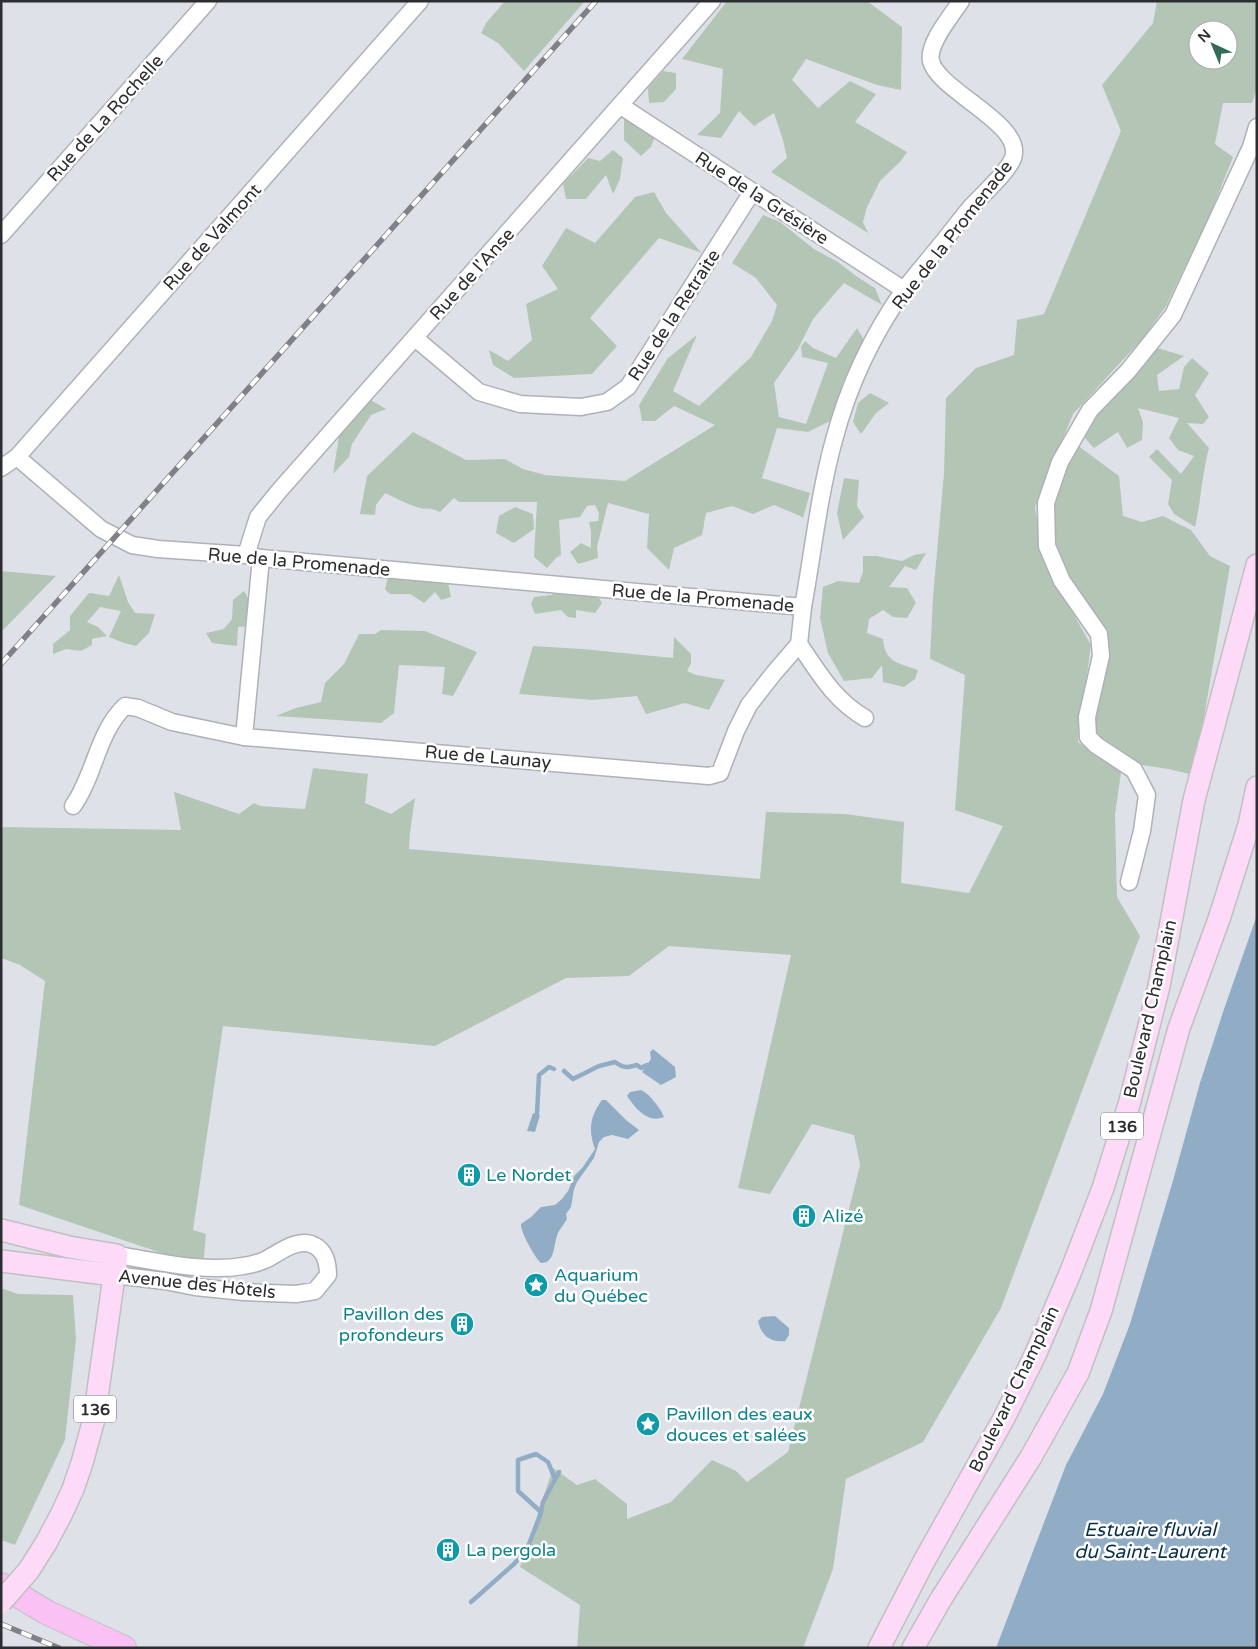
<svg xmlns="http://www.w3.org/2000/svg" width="1258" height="1649" viewBox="0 0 1258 1649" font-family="'Varela Round',sans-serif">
<rect width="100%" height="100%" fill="#dfe1e9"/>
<g fill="#b3c6b5" fill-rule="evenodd">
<path d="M505,1H585L524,71L498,43L481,33L486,23Z"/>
<path d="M727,1H867L902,27L901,90L877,85L806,59L792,80L818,108L850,81L876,94L855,122L907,152L901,161L880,181L867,207L863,222L868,233L771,172L787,158L783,140L774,113L754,126L739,111L721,138L697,135L720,113L723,69L682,59Z"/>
<path d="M1157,1H1257V88L1252,103H1223L1215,144L1233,157L1210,215L1166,306L1144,337L1073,414L1035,507L1045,564L1091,645L1078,742L1121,772L1115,815L1117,897L1140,936L1001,1308L923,1442L846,1479L833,1569L803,1648H577L580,1605L520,1567L553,1468L577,1485L595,1479L627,1504V1519L671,1502L712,1460L736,1471L747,1482L788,1452L860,1165L854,1135L812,1124L770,1194L738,1188L791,955L669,946L629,976L566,978L435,1046L223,1026L193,1230L206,1234L203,1267L19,1205L45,981L20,965L1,958V827L181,830L174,792L239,814L254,803L260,806L305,809L313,768L368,774L365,803L391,814L415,798L410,832L409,849L760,879L766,812L845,814L904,822L901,883L969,893L1003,826L955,810L965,675L930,659L933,597L944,473L946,398L976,368L1014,355L1017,320L1044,314L1121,131L1102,85L1153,23ZM1198,30H1228V60H1198Z"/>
<path d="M663,71L676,73V89L664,102L649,103L648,88Z"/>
<path d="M643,111L660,123L651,147L641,156L624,140V118Z"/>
<path d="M613,150L623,158L620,179L613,194L606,175L586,199H566L563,184L588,158L600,161Z"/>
<path d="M654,192L666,213L702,253L659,238L590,318L617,346L592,374L514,378L493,365L489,350L508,361L532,340L526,304L558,289L542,266L566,228L595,243L635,197Z"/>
<path d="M763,215L780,222L814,249L838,262L856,276L875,288L882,305L844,283L813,319L798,349L774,383L779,417L806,424L828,363L802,357L801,347L805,341L813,348L836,358L857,328L868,347L844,380L832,420L808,432L777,428L762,478L810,493L803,518L800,516L774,505L753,514L732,506L706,513L702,535L674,548L669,570L647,548L649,514L608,503L597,547L598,558L578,564L570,552L581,543L591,548V531L589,522L598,521L599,513L595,505L587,506L580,517L559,520L561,555L556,558L547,568L534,557L537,502H459L454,498L440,512C430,507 428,510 420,508C408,505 396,498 385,493L376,505L375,515L360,514L367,476L413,432L466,460L505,459L523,469L545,475L625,481L715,425L674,406L655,421H642L639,405L668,358L697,335L673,391L699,406L751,357L772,321L777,305L756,278L732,263Z"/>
<path d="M1158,348L1184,356L1157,375L1159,391L1179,389L1184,367L1192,358L1209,373L1195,395L1209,417L1203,424L1187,423L1209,448C1202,474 1201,501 1195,527L1174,514L1168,504L1172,480L1149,457L1157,449L1181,474L1194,456L1178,450L1169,438L1179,418L1138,408L1143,422L1142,440L1127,448L1118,432L1094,448L1082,435L1098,410Z"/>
<path d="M870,393L889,403L876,413L861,434L853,422L858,403Z"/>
<path d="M369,399L386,409L371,415L352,444L349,457L333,474L340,430Z"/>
<path d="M1077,445L1119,476L1123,516L1142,522L1163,516L1191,530L1210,556L1230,566L1194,775L1168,769L1136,764L1095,734L1096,704L1106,668L1108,631L1080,598L1053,543L1052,505L1064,466Z"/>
<path d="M844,478L859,480L857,506L864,517L843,540L837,513Z"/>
<path d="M515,507L533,514L534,529L514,543L496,533L499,516Z"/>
<path d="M926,553L916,570L905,566L889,587L907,588L916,603L907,618L893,617L883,610L869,619L867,633L883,639C885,663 899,663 918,670L915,679L904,687L883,682L882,665L872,678L844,681L828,653L820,618L823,587L838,581L859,583L863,572V556H876L902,561L914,555Z"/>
<path d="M1,571L56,576L1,632Z"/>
<path d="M422,573L429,581L448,583L451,597L441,600L435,592L424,603L410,594H390L385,589L388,577L407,581Z"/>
<path d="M119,575L128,602L135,613L155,614L149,633L136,646L124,643L109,637L121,611L100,607L87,622L98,627L107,636L92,639V645L81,651L66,649L53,654V644L70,630V616L89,593L109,596Z"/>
<path d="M561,578L597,594L602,603L595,613L576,610V618L568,617L561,610L535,614L531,604L534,597L552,595Z"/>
<path d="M244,591L252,605L250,626L238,627L237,646L212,643L206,633L224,629L232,619L233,600Z"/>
<path d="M381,630L425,631L477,652L453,696L442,694L445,667L399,665L394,713L381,723L276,716L296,708L321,702L325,683L344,664L359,634H375Z"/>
<path d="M674,637L691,654V663L687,671L696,675L725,680L709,710L685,703L646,714L637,696L593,700L519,694L533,646L582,649L673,658Z"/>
<path d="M1,1288L18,1294L73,1295L76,1339L65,1440L15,1545L1,1540Z"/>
</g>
<g fill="#91adc6">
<path d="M1257,915V1648H996L1066,1465L1103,1394L1130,1324L1172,1184L1200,1083L1223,1012Z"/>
<path d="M653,1049L675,1067L676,1077L661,1085L642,1072L651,1059L650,1052Z"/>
<path d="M641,1090C649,1093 661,1109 664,1117C648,1124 635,1108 627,1096L630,1092Z"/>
<path d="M602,1100H606L626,1120L639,1130L628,1139L612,1135L604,1137L599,1142L594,1158L577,1182L574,1189L571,1207L566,1214L567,1219C564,1224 560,1229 558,1233C553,1244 556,1263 541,1263C535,1258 520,1231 521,1224L531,1217L541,1207L555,1205L562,1199L568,1191L574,1176L583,1167L595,1149C588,1130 590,1116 602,1100Z"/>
<path d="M533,1113L540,1115L535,1132L527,1131Z"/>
<path d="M775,1316L789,1328V1335L785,1341C770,1343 761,1335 758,1321L762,1317Z"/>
</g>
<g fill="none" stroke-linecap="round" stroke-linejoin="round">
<g stroke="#91adc6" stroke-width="4.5">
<path d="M564,1071L573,1079L599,1066L615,1062C623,1068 627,1068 637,1065L641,1068L647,1065"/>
<path d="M537,1114L539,1075L549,1067L554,1069"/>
<path d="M541,1512L518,1491V1460L536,1454L548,1462L555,1479"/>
<path d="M471,1602L514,1564L527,1549L540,1516L543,1502L559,1472"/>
</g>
<g stroke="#aeb1b8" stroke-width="19">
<g id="minor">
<path d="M621,106L904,290"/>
<path d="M1,235L208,1"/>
<path d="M415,338L479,392L520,404L581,407L607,402L628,387L752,192"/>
<path d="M17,457L101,529L132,545L158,549L246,555L261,558L803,607C813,552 819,494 834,440C848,387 873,334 904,290C915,275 927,262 938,248C949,235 960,220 971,207C982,195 1008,172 1013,158C1025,124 938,91 931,61C927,44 952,15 961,1"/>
<path d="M1,468L17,457L420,1"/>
<path d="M246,555L258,517L279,491L712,1"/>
<path d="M261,558L244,737L709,776L720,773L736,731L749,705L774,673L799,644L803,607"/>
<path d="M799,644C820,674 833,699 865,718"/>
<path d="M73,806C95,775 97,733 125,706L138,708L172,722L244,737"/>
<path d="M1129,882L1142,831L1147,795L1134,770L1096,745L1088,737L1087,717L1101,656L1099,634L1062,581L1047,546L1046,503L1060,462L1090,410L1128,371L1173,315L1251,147L1257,127"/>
<path d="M114,1275L165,1281L195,1287L244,1292L296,1294L315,1291L328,1275C328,1262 325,1249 311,1244C295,1239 279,1253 265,1260C258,1263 250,1265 243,1266C202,1273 158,1261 117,1255"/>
</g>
</g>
<g stroke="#c0c0c1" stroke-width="24">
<g id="major">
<path d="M1,1230L69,1247L117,1255L94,1419L82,1463L73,1489L61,1515L46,1543"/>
<path d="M1,1261L114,1275"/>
<path d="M879,1648L923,1563L1004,1418L1036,1353L1071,1271L1103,1188L1130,1101L1159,986L1194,800L1257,565"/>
<path d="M913,1648L941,1599L1031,1457L1078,1373L1101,1311L1179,1028L1219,919L1249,825L1257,787"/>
</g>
</g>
<g stroke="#c0c0c1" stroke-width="26">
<path id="highway" d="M1,1585L46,1612L124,1648"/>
</g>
<use href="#minor" stroke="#fff" stroke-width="16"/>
<use href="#major" stroke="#fcdaf8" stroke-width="21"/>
<use href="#highway" stroke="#fac1f4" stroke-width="24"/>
<g stroke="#808186" stroke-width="5.5">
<g id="rail">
<path d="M1,664L596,1"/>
<path d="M1,1624L59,1648"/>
</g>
</g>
<use href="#rail" stroke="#fff" stroke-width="4" stroke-dasharray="11" stroke-linecap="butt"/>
<g stroke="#c0c0c1" stroke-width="24" stroke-linecap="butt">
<path id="major-bridge" d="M1,1602L29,1570L46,1543"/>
</g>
<use href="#major-bridge" stroke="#fcdaf8" stroke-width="21"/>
</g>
<defs>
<g id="building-disc" transform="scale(1.25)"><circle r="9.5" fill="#0f9aa8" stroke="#fff"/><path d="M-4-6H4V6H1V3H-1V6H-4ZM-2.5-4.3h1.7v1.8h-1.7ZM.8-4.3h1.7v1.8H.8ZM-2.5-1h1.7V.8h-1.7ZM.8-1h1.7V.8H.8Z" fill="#fff"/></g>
<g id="sight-disc" transform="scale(1.25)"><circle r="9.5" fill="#0f9aa8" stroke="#fff"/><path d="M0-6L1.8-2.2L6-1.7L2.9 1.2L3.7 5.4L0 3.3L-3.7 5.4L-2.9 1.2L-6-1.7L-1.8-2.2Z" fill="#fff"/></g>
</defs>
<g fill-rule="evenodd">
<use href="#building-disc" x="469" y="1175"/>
<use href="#building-disc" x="804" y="1216"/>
<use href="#sight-disc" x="536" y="1285"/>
<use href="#building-disc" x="462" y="1324"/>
<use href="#sight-disc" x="648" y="1424"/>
<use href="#building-disc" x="448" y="1550"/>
</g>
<g text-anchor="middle" stroke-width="5" stroke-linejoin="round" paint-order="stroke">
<g fill="#fff" stroke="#6b6c6e" stroke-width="1">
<rect x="1101" y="1112.5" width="42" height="27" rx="4"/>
<rect x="74" y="1395.5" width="42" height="27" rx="4"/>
</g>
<g font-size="16" font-weight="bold" fill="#2c2d30">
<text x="1122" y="1132">136</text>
<text x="95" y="1415">136</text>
</g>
<g font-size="18" fill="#2c2d30" stroke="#fff">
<text transform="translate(105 118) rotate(-48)" y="6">Rue de La Rochelle</text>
<text transform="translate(762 198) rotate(33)" y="6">Rue de la Grésière</text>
<text transform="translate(952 235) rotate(-52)" y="6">Rue de la Promenade</text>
<text transform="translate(212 237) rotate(-48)" y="6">Rue de Valmont</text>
<text transform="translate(472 274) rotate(-48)" y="6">Rue de l'Anse</text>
<text transform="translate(674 315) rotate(-57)" y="6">Rue de la Retraite</text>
<text transform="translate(299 562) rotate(5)" y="6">Rue de la Promenade</text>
<text transform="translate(703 598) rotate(5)" y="6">Rue de la Promenade</text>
<text transform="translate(488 757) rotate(5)" y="6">Rue de Launay</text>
<text transform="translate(1150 1009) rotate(-77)" y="6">Boulevard Champlain</text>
<text transform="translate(197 1284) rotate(6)" y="6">Avenue des Hôtels</text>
<text transform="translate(1014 1389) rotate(-64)" y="6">Boulevard Champlain</text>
</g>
<g font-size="18" fill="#0d838f" stroke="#fff" text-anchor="start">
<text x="486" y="1181">Le Nordet</text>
<text x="822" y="1222">Alizé</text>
<text x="554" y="1281">Aquarium<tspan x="554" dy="21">du Québec</tspan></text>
<text x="444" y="1320" text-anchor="end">Pavillon des<tspan x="444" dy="21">profondeurs</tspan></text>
<text x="666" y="1420">Pavillon des eaux<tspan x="666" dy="21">douces et salées</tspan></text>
<text x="466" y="1556">La pergola</text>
</g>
<g font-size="19" font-style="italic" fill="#0a2f49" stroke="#fff">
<text x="1150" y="1536">Estuaire fluvial<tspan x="1150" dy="22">du Saint-Laurent</tspan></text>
</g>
</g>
<rect width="1258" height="1649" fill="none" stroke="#2c2d30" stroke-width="5"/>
<g transform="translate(1213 45) rotate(316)"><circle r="24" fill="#ffffff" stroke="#ababac"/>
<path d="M0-4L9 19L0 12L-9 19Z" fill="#306c57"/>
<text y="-8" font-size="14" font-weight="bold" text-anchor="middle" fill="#2c2d30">N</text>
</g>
</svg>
